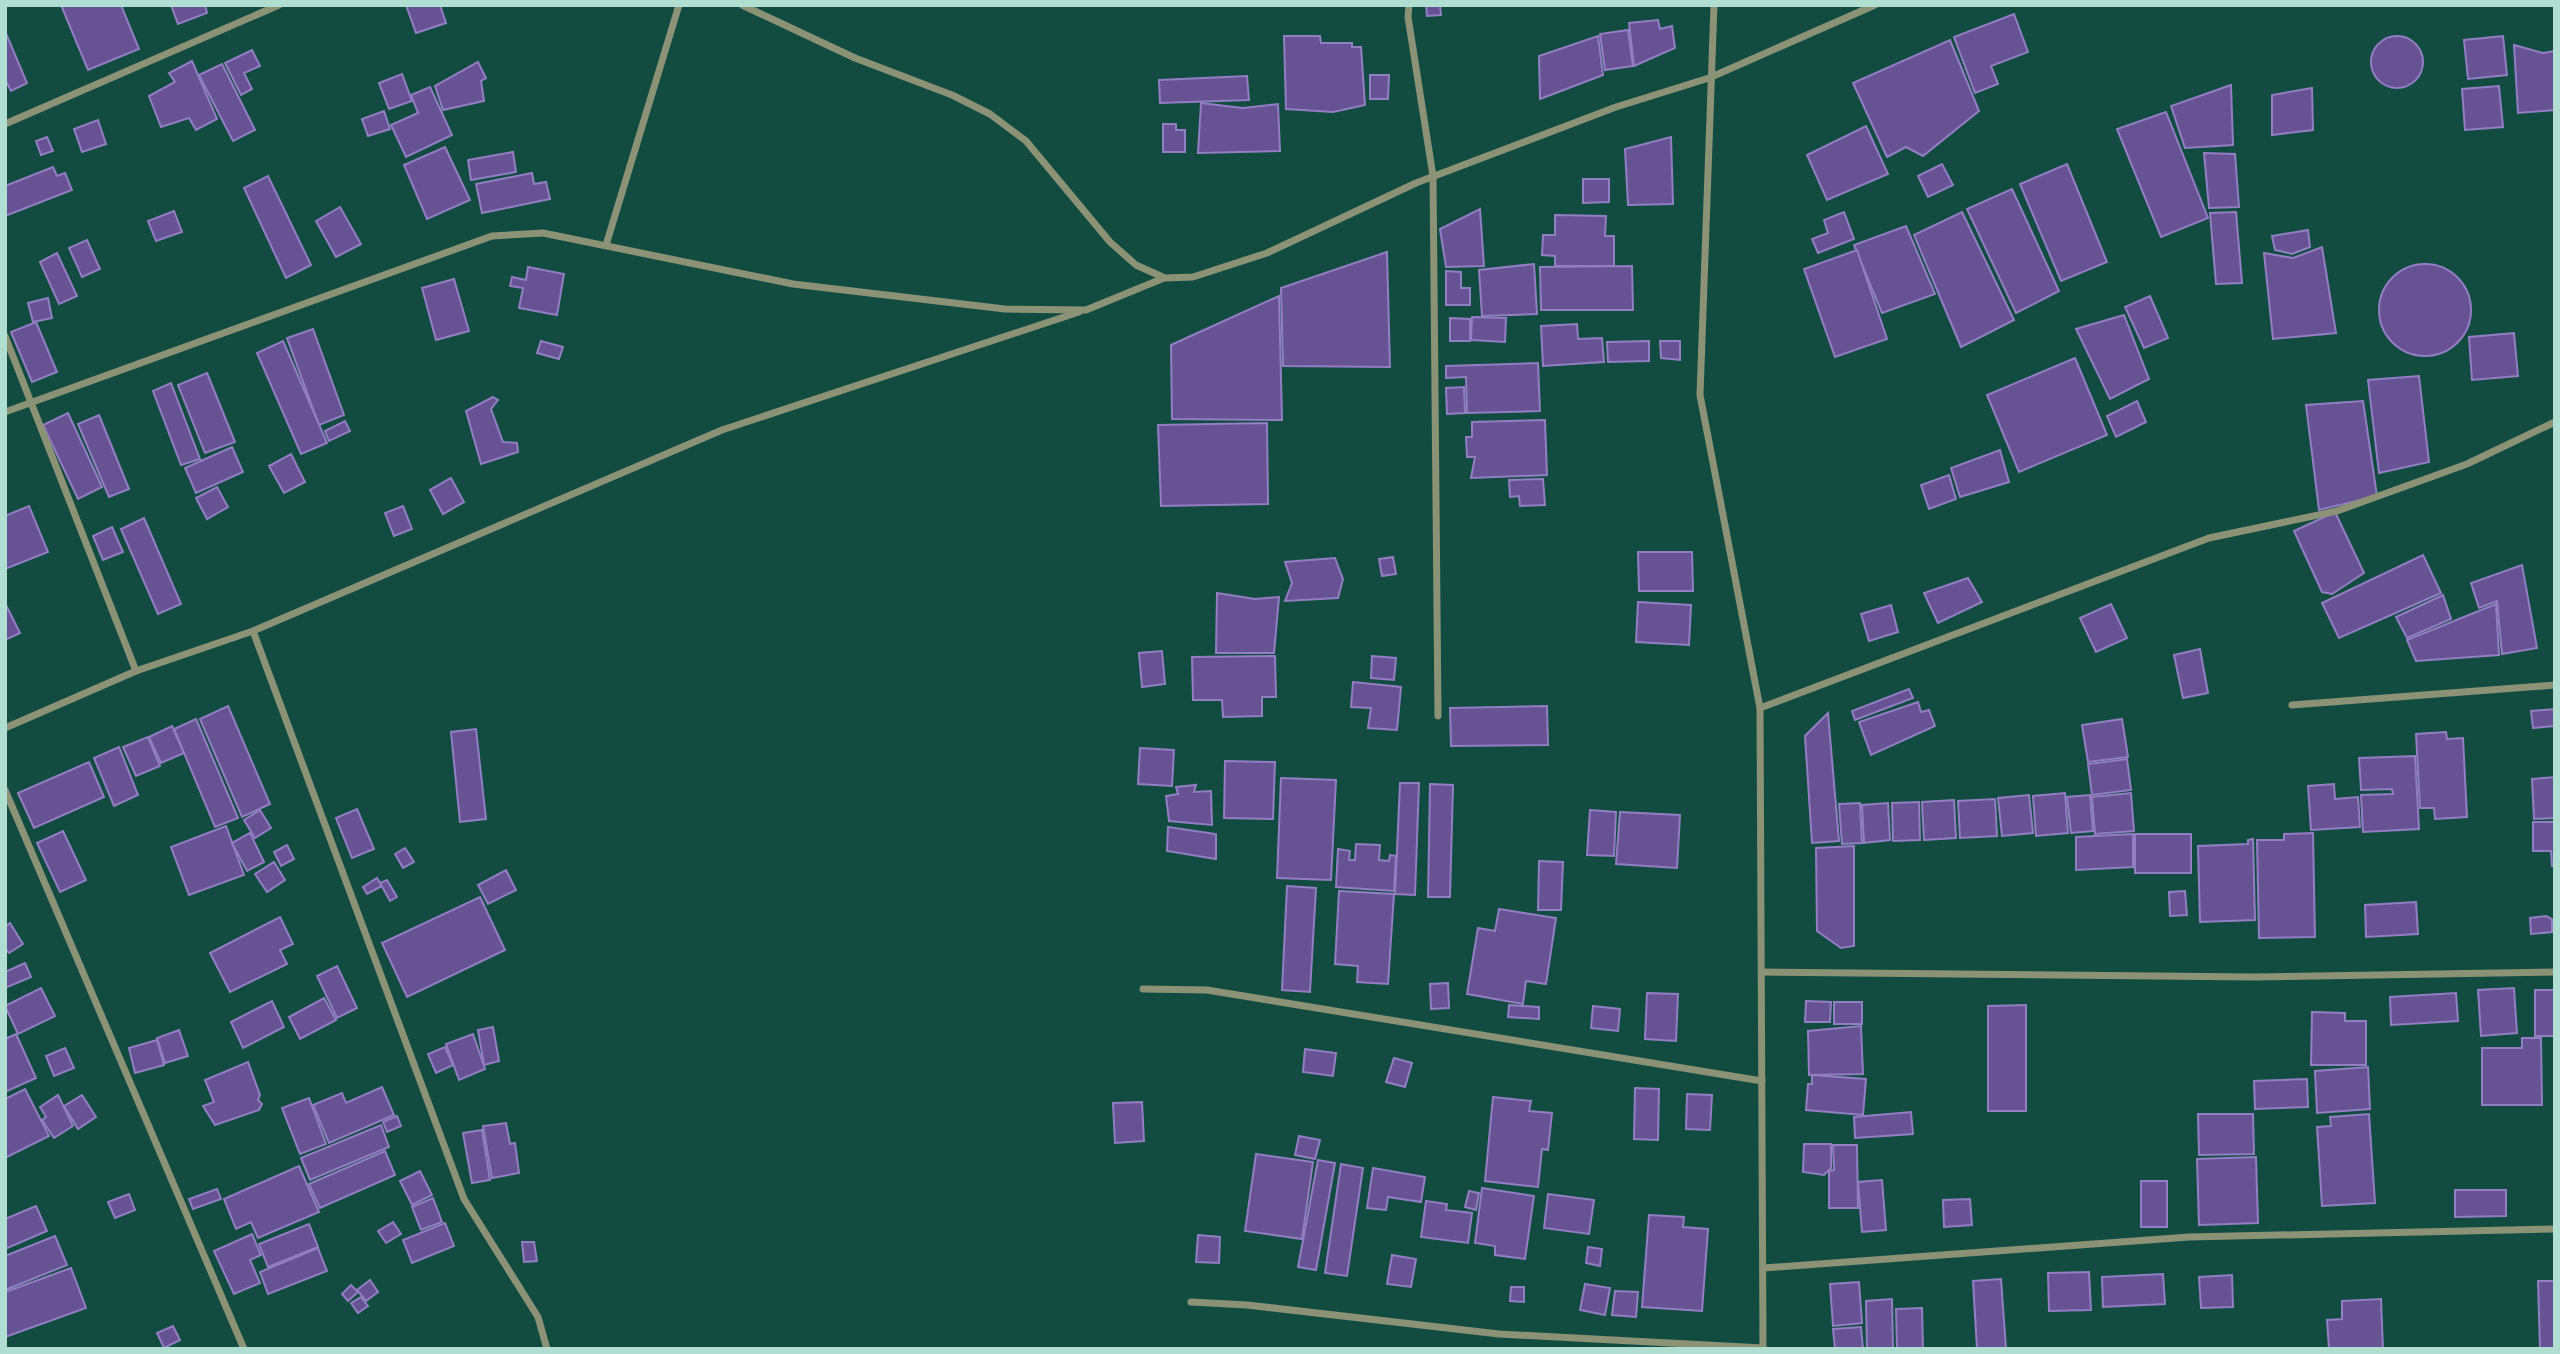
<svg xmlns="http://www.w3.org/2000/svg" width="2560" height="1354" viewBox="0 0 2560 1354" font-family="'Times New Roman',serif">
<rect width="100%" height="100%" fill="#124c41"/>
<g fill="#675393" stroke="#927ec2" stroke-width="2">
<path d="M61,5H121L139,49L88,70Z"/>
<path d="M171,5H205L207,13L178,24Z"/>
<path d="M406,5H440L446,23L416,33Z"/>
<path d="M1426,5H1440L1441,15L1427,16Z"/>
<path d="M2014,14L2028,52L1991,66L1998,84L1975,93L1954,37Z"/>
<path d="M1658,20L1660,29L1672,26L1675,48L1634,66L1629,23Z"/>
<path d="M1628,30L1633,66L1605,70L1600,34Z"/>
<path d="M5,31L27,83L11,91L5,79Z"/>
<path d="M1284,36H1320L1321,43H1352V47H1361L1365,105L1333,112L1286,109Z"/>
<path d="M1598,36L1603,75L1540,99L1539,56Z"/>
<path d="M2503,36L2507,75L2468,79L2464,40Z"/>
<circle cx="2397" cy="62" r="26"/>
<path d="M1950,40L1979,111L1923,156L1906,147L1887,157L1853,83Z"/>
<path d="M2514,45L2543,53L2555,51V110L2518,113Z"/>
<path d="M252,50L260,66L244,73L252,89L241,95L225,63Z"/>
<path d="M192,61L217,119L196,130L189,118L161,127L149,96L175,82L169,73Z"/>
<path d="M478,62L486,78L481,81L484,101L443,110L435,86Z"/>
<path d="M222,64L255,130L233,141L199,75Z"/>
<path d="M402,74L412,101L389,109L379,83Z"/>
<path d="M1370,75H1389L1388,99H1370Z"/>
<path d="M1247,76L1249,100L1160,103L1159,80Z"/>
<path d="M2231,85L2233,145L2185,148L2171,106Z"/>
<path d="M2499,86L2503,127L2465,130L2462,89Z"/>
<path d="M430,87L452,135L406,157L391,125L418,113L411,95Z"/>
<path d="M2312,88L2313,130L2272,135V95Z"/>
<path d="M1201,103L1243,108L1278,104L1280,151L1198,153Z"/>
<path d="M384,111L390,129L368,136L362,119Z"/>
<path d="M2166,112L2208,218L2161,237L2117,129Z"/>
<path d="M98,120L106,144L82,152L74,129Z"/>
<path d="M1163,124H1176V130H1185V152H1163Z"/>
<path d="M1866,126L1888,174L1827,200L1807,155Z"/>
<path d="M47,137L53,151L41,155L36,141Z"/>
<path d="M1671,137L1673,204L1628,205L1625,149Z"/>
<path d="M445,147L470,200L427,219L404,165Z"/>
<path d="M513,152L516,172L471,180L468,160Z"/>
<path d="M2204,153L2235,154L2239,207L2209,208Z"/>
<path d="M1942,164L1953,185L1928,197L1918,176Z"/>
<path d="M2067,164L2107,262L2061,281L2020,184Z"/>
<path d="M53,167L57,176L65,173L72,190L5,216V186Z"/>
<path d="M532,173L534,184L546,182L550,199L482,213L476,184Z"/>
<path d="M268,176L311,265L286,278L244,188Z"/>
<path d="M1583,179H1609V202L1583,203Z"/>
<path d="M2012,189L2059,291L2016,313L1967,209Z"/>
<path d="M340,207L361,244L336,257L316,221Z"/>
<path d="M1480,209L1484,266L1446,267L1440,229Z"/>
<path d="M174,211L182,232L156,241L148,221Z"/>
<path d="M1844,212L1854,239L1818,253L1812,239L1828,233L1824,220Z"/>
<path d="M1962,212L2014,320L1961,347L1914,235Z"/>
<path d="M2236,212L2242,283L2216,284L2210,213Z"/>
<path d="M1555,215L1606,216L1605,236H1614V266H1555V256L1542,255L1543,235H1555Z"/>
<path d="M1906,226L1935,294L1882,313L1854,245Z"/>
<path d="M2308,230L2310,247L2292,254L2275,250L2272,236Z"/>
<path d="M87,240L100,269L82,277L69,248Z"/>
<path d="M2322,247L2336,333L2273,339L2264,253L2293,258Z"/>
<path d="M1857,250L1887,339L1835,357L1804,269Z"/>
<path d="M1387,252L1390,367L1283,366L1281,288Z"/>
<path d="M57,253L77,296L59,304L40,262Z"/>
<path d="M1534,264L1537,314L1482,316L1479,270Z"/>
<circle cx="2425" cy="310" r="46"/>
<path d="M1632,266L1633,310H1541L1540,267Z"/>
<path d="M528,267L564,274L557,315L519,308L523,288L510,286L512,277L526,280Z"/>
<path d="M1446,271L1461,272V288H1470V305H1446Z"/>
<path d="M454,279L469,331L436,340L422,288Z"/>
<path d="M1279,296L1282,420L1172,419L1171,345Z"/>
<path d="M2150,296L2168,338L2144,348L2125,307Z"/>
<path d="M48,298L52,318L33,322L28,303Z"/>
<path d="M2124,315L2149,379L2110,399L2076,329Z"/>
<path d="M1472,317L1506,318L1505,342L1471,340Z"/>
<path d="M1450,318L1470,319V341H1450Z"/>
<path d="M36,322L57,372L32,382L11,332Z"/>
<path d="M1577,324L1578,339L1602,338L1604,362L1543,366L1541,326Z"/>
<path d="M313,329L344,415L319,425L287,338Z"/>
<path d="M2514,333L2518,376L2472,380L2469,337Z"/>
<path d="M283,341L327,443L301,454L257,353Z"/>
<path d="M541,341L563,347L559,359L537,353Z"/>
<path d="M1649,341V361L1608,362L1607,342Z"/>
<path d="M1660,341H1680V360L1661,358Z"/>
<path d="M2075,358L2107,435L2019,472L1987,395Z"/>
<path d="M1538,363L1540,411L1467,413L1466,377L1446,378V366Z"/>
<path d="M207,373L235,442L205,453L178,385Z"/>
<path d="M2419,376L2429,462L2379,473L2368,380Z"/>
<path d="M171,383L200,459L181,465L153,391Z"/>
<path d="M1464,387L1465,413L1447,414L1446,388Z"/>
<path d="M493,397L498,400L491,409L503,442L517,443L518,452L481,464L466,411Z"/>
<path d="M2137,401L2146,422L2116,437L2107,416Z"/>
<path d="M2363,401L2377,496L2319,510L2306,405Z"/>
<path d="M68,413L102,487L78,499L43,425Z"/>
<path d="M99,415L129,489L109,497L78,424Z"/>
<path d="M1545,420L1547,475L1471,478L1475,457H1467L1466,437H1472V422Z"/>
<path d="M345,421L350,431L329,441L325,431Z"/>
<path d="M1267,423L1268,504L1161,506L1158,425Z"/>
<path d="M232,447L243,472L196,493L185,468Z"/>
<path d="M2000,450L2009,482L1960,497L1951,468Z"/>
<path d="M291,454L305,482L284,493L269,466Z"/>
<path d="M1949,475L1956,499L1929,509L1921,485Z"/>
<path d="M451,478L464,502L443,514L430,490Z"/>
<path d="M1543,479L1545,505L1520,506L1519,496L1510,497L1509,480Z"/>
<path d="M217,487L228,507L207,519L196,498Z"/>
<path d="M29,506L48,552L5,569V516Z"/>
<path d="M403,506L412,529L394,536L385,513Z"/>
<path d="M2335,512L2364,573L2332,594L2322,592L2294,531Z"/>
<path d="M144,518L181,604L158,614L121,529Z"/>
<path d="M112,527L123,552L103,560L93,536Z"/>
<path d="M1638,552H1692L1693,591H1639Z"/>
<path d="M2423,555L2441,593L2339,638L2322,603Z"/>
<path d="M1393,557L1396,574L1382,576L1379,559Z"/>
<path d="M1335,558L1343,579L1338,598L1285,601L1292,583L1285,562Z"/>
<path d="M2522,565L2537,648L2502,654L2497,601L2479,608L2471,583Z"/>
<path d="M1968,578L1982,602L1938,623L1924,593Z"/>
<path d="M1217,593L1255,599L1279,597L1274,653H1216Z"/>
<path d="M2443,595L2451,619L2407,638L2396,617Z"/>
<path d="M1638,602L1691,605L1689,645L1636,642Z"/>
<path d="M5,603L20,633L5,640Z"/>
<path d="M2111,604L2127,638L2096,652L2080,618Z"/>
<path d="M2496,604L2499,655L2416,661L2407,640Z"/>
<path d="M1891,605L1898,632L1869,641L1861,614Z"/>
<path d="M2200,649L2208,693L2183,698L2174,655Z"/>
<path d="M1162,651L1165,684L1142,687L1139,653Z"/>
<path d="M1275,656L1276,697H1262V716L1223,717L1222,700H1193L1192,657Z"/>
<path d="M1372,656L1396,658L1394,680L1371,678Z"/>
<path d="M1353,682L1401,687L1397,730L1368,728L1371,708L1351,707Z"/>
<path d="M1909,689L1913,698L1855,720L1852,711Z"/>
<path d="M1918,702L1921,712L1929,710L1935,726L1871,755L1859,722Z"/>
<path d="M228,706L270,804L242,817L200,719Z"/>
<path d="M1547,706L1548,745L1451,746L1450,708Z"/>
<path d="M2555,709V726L2533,728L2531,711Z"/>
<path d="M1828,713L1839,841L1812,843L1805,736Z"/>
<path d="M196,719L238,818L215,827L174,729Z"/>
<path d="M2122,719L2128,757L2088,762L2082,725Z"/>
<path d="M172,726L184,753L161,763L149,737Z"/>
<path d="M476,729L486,819L460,822L451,732Z"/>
<path d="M2446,732L2447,739L2463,738L2467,817L2435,819L2434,808H2420L2416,734Z"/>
<path d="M148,737L160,766L136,776L123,747Z"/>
<path d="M119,747L138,795L114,806L94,758Z"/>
<path d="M1140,748L1174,750L1172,786L1138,784Z"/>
<path d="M2415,756L2419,829L2363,832L2361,795L2393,794L2392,789L2361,790L2359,758Z"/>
<path d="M2127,759L2131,790L2092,795L2088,764Z"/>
<path d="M1225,761L1275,762L1273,819L1224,818Z"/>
<path d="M89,762L104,797L34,828L18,793Z"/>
<path d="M2555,777V818L2534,819L2532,779Z"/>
<path d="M1281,778L1336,780L1331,880L1277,878Z"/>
<path d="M1400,783H1419L1415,895L1395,894Z"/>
<path d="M1430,784L1453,785L1450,897H1428Z"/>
<path d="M2334,784L2335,799L2358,797L2360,827L2311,830L2308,786Z"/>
<path d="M1196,785L1194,792L1211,791L1212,825L1169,821L1166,796L1178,794L1176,787Z"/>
<path d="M2065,793L2068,833L2036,836L2033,796Z"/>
<path d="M2131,793L2134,831L2095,834L2092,797Z"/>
<path d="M2029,795L2033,833L2002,836L1998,798Z"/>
<path d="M2090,795L2093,831L2071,833L2067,797Z"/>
<path d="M1995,799L1997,836L1960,838L1958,801Z"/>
<path d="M1954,800L1956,838L1924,840L1922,802Z"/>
<path d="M1919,802L1920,840L1893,841L1892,803Z"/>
<path d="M1860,803L1862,843L1842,844L1839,804Z"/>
<path d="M1888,803L1890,840L1864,843L1862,805Z"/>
<path d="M357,809L374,849L352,858L336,818Z"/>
<path d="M260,810L271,828L255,838L244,820Z"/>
<path d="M1590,810L1616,812L1614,856L1587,855Z"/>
<path d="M1620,812L1680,815L1677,868L1616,864Z"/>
<path d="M2533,822H2555V866H2552L2551,851H2533Z"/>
<path d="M226,826L244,875L189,895L171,847Z"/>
<path d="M1168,827L1216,834V859L1167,851Z"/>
<path d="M63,831L86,880L60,892L37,843Z"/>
<path d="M250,833L264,862L247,871L232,843Z"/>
<path d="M2313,833L2315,937L2259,938L2257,840H2284V834Z"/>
<path d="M2133,834V867L2076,870V837Z"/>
<rect x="2135" y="834" width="56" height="39"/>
<path d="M2253,839L2255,920L2200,922L2198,846L2248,844V840Z"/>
<path d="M1356,844L1380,845L1379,860L1389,861L1390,855L1396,856L1394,891L1336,887L1338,849L1350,851L1349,860H1355Z"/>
<path d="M287,845L294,859L281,866L274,852Z"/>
<path d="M1854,846V946L1841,948L1817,931L1816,848Z"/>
<path d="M405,848L414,862L403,868L395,854Z"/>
<path d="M1539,861L1563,862L1561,910H1538Z"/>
<path d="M274,862L285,880L267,892L255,874Z"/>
<path d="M506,870L516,890L488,904L478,885Z"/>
<path d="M377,878L382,886L367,894L363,887Z"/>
<path d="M387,880L397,897L390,901L380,883Z"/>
<path d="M1287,886L1316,888L1310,992L1282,990Z"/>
<path d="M1339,891L1394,894L1388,984L1357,982L1358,966L1335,964Z"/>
<path d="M2185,891L2187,915L2170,916L2169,892Z"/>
<path d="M480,897L505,950L407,997L382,943Z"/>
<path d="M2416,902L2418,934L2366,937L2365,905Z"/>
<path d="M1499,909L1556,918L1546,984L1526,981L1523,1004L1467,994L1478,928L1495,931Z"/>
<path d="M2546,916L2552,919V932L2531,934L2530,918Z"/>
<path d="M280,917L293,944L280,950L287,964L230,992L210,953Z"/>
<path d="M10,923L23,944L9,953L5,948V927Z"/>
<path d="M25,963L31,977L5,988V972Z"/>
<path d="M337,966L357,1008L337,1018L317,976Z"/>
<path d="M1448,983L1449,1008L1431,1009L1430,984Z"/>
<path d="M41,988L55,1016L18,1034L5,1006Z"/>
<path d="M2514,988L2517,1033L2481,1036L2478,990Z"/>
<rect x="2535" y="990" width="20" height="46"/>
<path d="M1647,993L1678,994L1676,1041L1645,1039Z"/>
<path d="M2456,993L2458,1021L2391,1025L2390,997Z"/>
<path d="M324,998L336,1020L300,1039L289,1017Z"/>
<path d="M272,1001L284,1027L243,1048L231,1022Z"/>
<path d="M1806,1001L1831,1002L1830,1022H1805Z"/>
<rect x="1834" y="1002" width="28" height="22"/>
<path d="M1509,1005L1539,1007V1019L1508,1017Z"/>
<path d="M2026,1005V1111H1988V1006Z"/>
<path d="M1593,1006L1620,1009L1618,1031L1591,1028Z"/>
<path d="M2312,1012L2345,1013V1021H2366V1065H2311Z"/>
<path d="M1861,1026L1863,1074L1809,1075L1808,1031Z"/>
<path d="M493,1027L499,1061L484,1065L478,1030Z"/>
<path d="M179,1030L188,1056L165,1063L157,1038Z"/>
<path d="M16,1034L36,1078L5,1092V1039Z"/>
<path d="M473,1034L485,1069L459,1080L446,1044Z"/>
<path d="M2522,1038H2541L2542,1105H2482V1048H2522Z"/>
<path d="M157,1040L164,1065L135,1073L129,1048Z"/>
<path d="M445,1047L453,1065L436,1073L428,1054Z"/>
<path d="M65,1048L74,1068L54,1076L46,1056Z"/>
<path d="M1305,1049L1336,1053L1333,1076L1303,1072Z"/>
<path d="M1394,1058L1412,1063L1405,1087L1386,1082Z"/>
<path d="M248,1062L260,1095L258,1100L262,1104L259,1110L215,1125L203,1106L214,1102L205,1080Z"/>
<path d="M2368,1067L2370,1109L2317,1113L2315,1071Z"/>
<path d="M1812,1075L1866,1079L1863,1115L1806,1110L1808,1084H1812Z"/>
<path d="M2307,1079L2308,1107L2255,1109L2254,1081Z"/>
<path d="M382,1087L394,1115L329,1143L313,1105L342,1093L346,1103Z"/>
<path d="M1635,1088L1659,1089L1658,1140L1634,1139Z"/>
<path d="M25,1089L49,1136L5,1158V1099Z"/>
<path d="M1687,1094L1712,1095L1710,1130L1686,1129Z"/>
<path d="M58,1095L73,1126L54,1138L42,1120L46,1117L40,1107Z"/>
<path d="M82,1095L96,1117L78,1129L64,1106Z"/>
<path d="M1493,1097L1531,1101L1529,1111L1552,1113L1548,1150L1542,1149L1538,1187L1485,1181Z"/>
<path d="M309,1098L326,1144L300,1154L282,1108Z"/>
<path d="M1142,1102L1144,1141L1115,1143L1113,1103Z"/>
<path d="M1911,1112L1913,1134L1855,1138L1854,1117Z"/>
<path d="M2198,1114H2253L2254,1154L2199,1155Z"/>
<path d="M2369,1114L2375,1203L2322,1206L2317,1127L2331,1126L2330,1117Z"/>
<path d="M397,1116L401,1126L387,1132L383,1122Z"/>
<path d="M506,1123L510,1144L515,1143L519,1173L492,1178L483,1126Z"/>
<path d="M381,1125L389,1147L310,1180L301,1158Z"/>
<path d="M482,1130L490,1180L472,1183L463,1133Z"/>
<path d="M1299,1136L1320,1140L1315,1159L1295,1155Z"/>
<path d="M1804,1144H1831V1168L1824,1175L1803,1172Z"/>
<path d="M1833,1145H1857L1858,1208H1829V1171L1834,1170Z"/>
<path d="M385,1151L395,1175L320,1208L309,1184Z"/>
<path d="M1256,1154L1313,1162L1302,1239L1245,1231Z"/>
<path d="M2256,1157L2258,1223L2199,1225L2197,1159Z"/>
<path d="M1318,1160L1335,1163L1316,1270L1298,1267Z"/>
<path d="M1341,1164L1363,1168L1347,1276L1325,1273Z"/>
<path d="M299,1166L319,1212L258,1238L251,1222L236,1229L224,1199Z"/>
<path d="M1373,1168L1425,1177L1421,1202L1388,1197L1386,1210L1367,1208Z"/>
<path d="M420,1171L432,1195L412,1205L400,1181Z"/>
<path d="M1882,1180L1886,1230L1862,1232L1858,1182Z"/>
<rect x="2141" y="1181" width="26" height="46"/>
<path d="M1482,1188L1534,1196L1525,1259L1495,1255V1246L1475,1243Z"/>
<path d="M217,1189L221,1199L193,1209L189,1199Z"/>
<path d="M2455,1190H2506V1216L2455,1217Z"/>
<path d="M1469,1191L1479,1193L1476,1210L1465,1207Z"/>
<path d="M129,1194L135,1210L115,1218L108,1202Z"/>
<path d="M1548,1194L1594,1200L1589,1234L1544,1228Z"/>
<path d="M433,1198L442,1222L421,1230L412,1207Z"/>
<path d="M1970,1199L1972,1225L1944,1227L1943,1200Z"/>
<path d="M1426,1201L1447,1204L1446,1210L1472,1213L1468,1243L1421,1237Z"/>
<path d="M36,1206L47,1231L5,1249V1219Z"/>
<path d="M1649,1215L1684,1217L1683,1227L1708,1229L1702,1311L1642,1307Z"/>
<path d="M393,1222L401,1234L386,1243L378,1231Z"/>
<path d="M445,1223L454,1246L412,1263L403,1240Z"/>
<path d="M309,1224L318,1247L268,1267L259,1244Z"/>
<path d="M252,1234L261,1255L250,1260L260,1283L234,1294L214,1251Z"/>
<path d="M1198,1235L1220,1237L1219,1263L1196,1262Z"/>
<path d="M55,1236L67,1265L5,1290V1256Z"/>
<path d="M522,1242H534L537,1261L524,1262Z"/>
<path d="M1588,1247L1602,1249L1600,1266L1586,1263Z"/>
<path d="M318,1248L327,1271L268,1294L260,1272Z"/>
<path d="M1392,1255L1416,1259L1411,1287L1387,1284Z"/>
<path d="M71,1268L86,1308L5,1337V1292Z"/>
<path d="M2089,1272L2091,1310L2049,1311L2048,1273Z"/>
<path d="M2163,1274L2165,1304L2103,1307L2102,1277Z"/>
<path d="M2232,1275L2233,1307L2201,1308L2199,1277Z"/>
<path d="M2001,1279L2006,1349H1977L1973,1281Z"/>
<path d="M370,1280L378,1292L366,1301L357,1290Z"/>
<path d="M2538,1281H2555V1349H2540Z"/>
<path d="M1859,1282L1862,1323L1833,1326L1830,1284Z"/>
<path d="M1585,1284L1610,1288L1605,1315L1580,1310Z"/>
<path d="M351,1285L358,1292L348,1301L342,1294Z"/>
<path d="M1511,1287H1524V1302L1510,1301Z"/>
<path d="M1615,1291L1638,1292L1636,1317L1612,1315Z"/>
<path d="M361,1297L368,1306L358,1313L351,1303Z"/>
<path d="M1892,1299L1893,1349H1867L1866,1301Z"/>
<path d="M2381,1299L2383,1349H2329L2327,1320L2342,1319V1301Z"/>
<path d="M1922,1308L1923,1349H1897L1896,1309Z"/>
<path d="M173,1326L180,1340L164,1348L157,1333Z"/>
<path d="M1861,1327L1863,1349H1835L1833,1329Z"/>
</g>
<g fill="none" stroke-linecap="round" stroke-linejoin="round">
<g stroke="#8c9275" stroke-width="7">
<path d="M742,5L855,58L952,95L990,114L1026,141L1110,242L1136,265L1165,278L1193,277L1267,253L1416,183L1616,107L1709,78L1875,5"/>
<path d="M1409,5L1408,17L1433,176L1438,716"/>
<path d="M1714,5L1700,395L1760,708L1763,1349"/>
<path d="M5,124L279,5"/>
<path d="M606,245L679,5"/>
<path d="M5,336L136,671"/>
<path d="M5,412L492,236L543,233L793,284L1005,309L1086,310L1164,278"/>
<path d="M253,631L464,1199L538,1317L547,1349"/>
<path d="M2292,705L2555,685"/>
<path d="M1760,708L2209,538L2337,511L2467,464L2555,422"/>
<path d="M5,728L136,671L253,631L722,430L1079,312"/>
<path d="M5,790L244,1349"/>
<path d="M1762,972L2254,977L2555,972"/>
<path d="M1143,989L1207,990L1762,1081"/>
<path d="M1763,1268L2189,1237L2555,1229"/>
<path d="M1191,1302L1247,1305L1499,1334L1763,1348"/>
</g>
</g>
<rect width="2560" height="1354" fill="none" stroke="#b0dfd2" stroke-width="14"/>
</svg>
